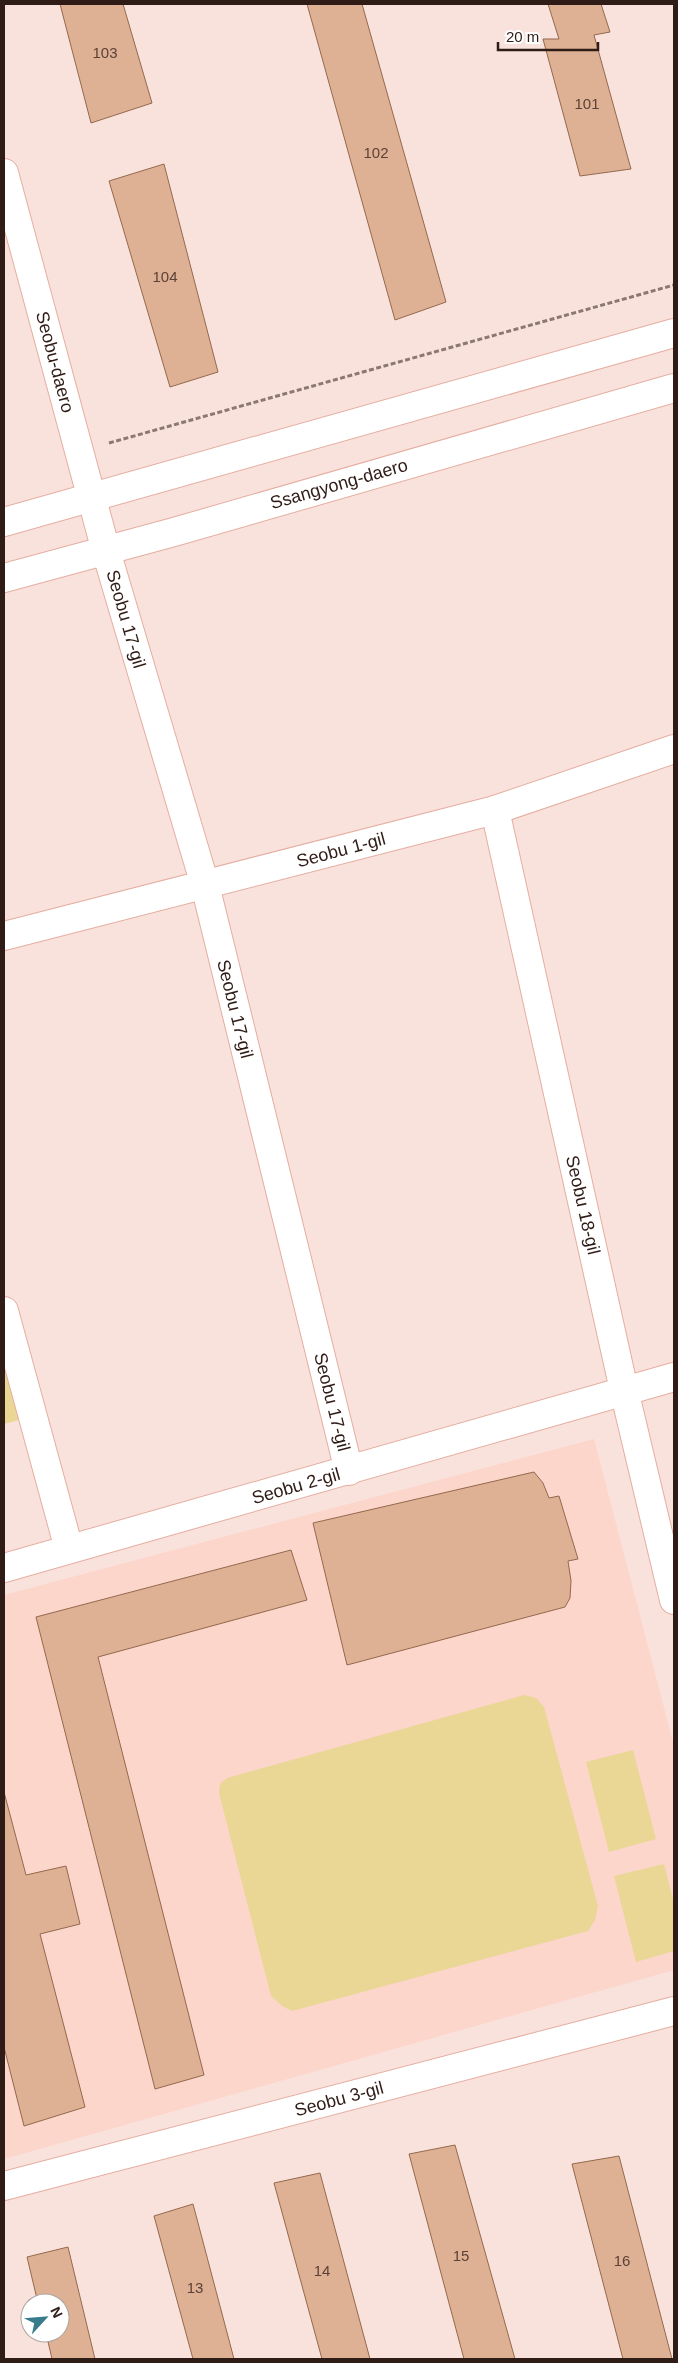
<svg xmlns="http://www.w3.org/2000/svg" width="678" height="2363" viewBox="0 0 678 2363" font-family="Arial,sans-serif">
<rect width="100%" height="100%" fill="#fae2dc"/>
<path fill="#fcd5cb" d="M594,1439L674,1746V1970L4,2159V1595Z"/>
<g fill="#ead795">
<path d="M4,1363L19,1420L4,1424Z"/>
<path d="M524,1695L536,1698L544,1707L598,1906L595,1920L588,1931L292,2011L282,2006L271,1996L219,1793L220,1784L227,1778Z"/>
<path d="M633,1750L656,1839L609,1852L586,1762Z"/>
<path d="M664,1864L674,1903V1951L636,1962L614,1876Z"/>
</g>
<g fill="#dfb194" stroke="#93694e">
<path d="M60,4H123L152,103L91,123Z"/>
<path d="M307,4H362L446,302L395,320Z"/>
<path d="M548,4H601L610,32L594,35L631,169L580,176L543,39H559Z"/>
<path d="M164,164L218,372L170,387L109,181Z"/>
<path d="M534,1472L543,1483L549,1498L559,1496L578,1559L568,1561L571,1581L570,1598L565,1607L347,1665L313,1523Z"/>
<path d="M291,1550L307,1600L98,1657L204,2075L155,2089L36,1617Z"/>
<path d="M4,1792L26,1875L66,1866L80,1924L40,1934L85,2107L24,2126L4,2047Z"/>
<path d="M455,2145L515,2359H464L409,2154Z"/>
<path d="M619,2156L672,2359H623L572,2164Z"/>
<path d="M320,2173L370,2359H322L274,2183Z"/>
<path d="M193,2204L234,2359H193L154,2216Z"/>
<path d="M68,2247L95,2359H52L46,2333H60V2303H38L27,2257Z"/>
</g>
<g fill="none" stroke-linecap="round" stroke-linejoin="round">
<g stroke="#e4aea0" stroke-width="30">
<g id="street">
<path d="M4,173L106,551L205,885L349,1471"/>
<path d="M495,810L624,1390L674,1600"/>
<path d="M4,936L495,810L674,749"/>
<path d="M4,1311L69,1549"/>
<path d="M4,1568L674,1377"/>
<path d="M4,2186L674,2011"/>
</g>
</g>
<g stroke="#e4aea0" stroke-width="30">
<g id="secondary">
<path d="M4,522L674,333"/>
<path d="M4,578L174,532L674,388"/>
</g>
</g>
<path stroke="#8c7771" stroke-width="3" stroke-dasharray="5 2.5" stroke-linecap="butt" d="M109,443L674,285"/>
<use href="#street" stroke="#fff" stroke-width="28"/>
<use href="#secondary" stroke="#fff" stroke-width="28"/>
</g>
<g text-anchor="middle" stroke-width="4" stroke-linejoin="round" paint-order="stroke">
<g font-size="15" fill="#5c4136">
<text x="105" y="58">103</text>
<text x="587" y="109">101</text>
<text x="376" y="158">102</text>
<text x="165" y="282">104</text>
<text x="461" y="2261">15</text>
<text x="622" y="2266">16</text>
<text x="322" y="2276">14</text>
<text x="195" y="2293">13</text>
</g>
<g font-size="18" fill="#301c17" stroke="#fff">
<text transform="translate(55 362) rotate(75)" y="6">Seobu-daero</text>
<text transform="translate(339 484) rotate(-16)" y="6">Ssangyong-daero</text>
<text transform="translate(126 619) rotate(74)" y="6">Seobu 17-gil</text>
<text transform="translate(341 850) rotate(-15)" y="6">Seobu 1-gil</text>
<text transform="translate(235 1009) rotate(76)" y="6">Seobu 17-gil</text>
<text transform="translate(583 1205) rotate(77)" y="6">Seobu 18-gil</text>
<text transform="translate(332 1402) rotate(76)" y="6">Seobu 17-gil</text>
<text transform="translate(296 1486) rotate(-16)" y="6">Seobu 2-gil</text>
<text transform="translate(339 2099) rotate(-15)" y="6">Seobu 3-gil</text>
</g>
</g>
<rect width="678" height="2363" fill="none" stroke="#301c17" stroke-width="10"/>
<g transform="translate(45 2318) rotate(64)"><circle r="24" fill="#ffffff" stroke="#aca4a2"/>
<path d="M0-4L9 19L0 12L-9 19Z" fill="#387c8b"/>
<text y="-8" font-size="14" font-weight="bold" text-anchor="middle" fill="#301c17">N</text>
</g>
<path d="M498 42v8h100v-8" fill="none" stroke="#301c17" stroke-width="2.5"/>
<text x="506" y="42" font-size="15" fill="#301c17" stroke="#ffffff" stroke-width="4" paint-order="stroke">20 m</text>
</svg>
